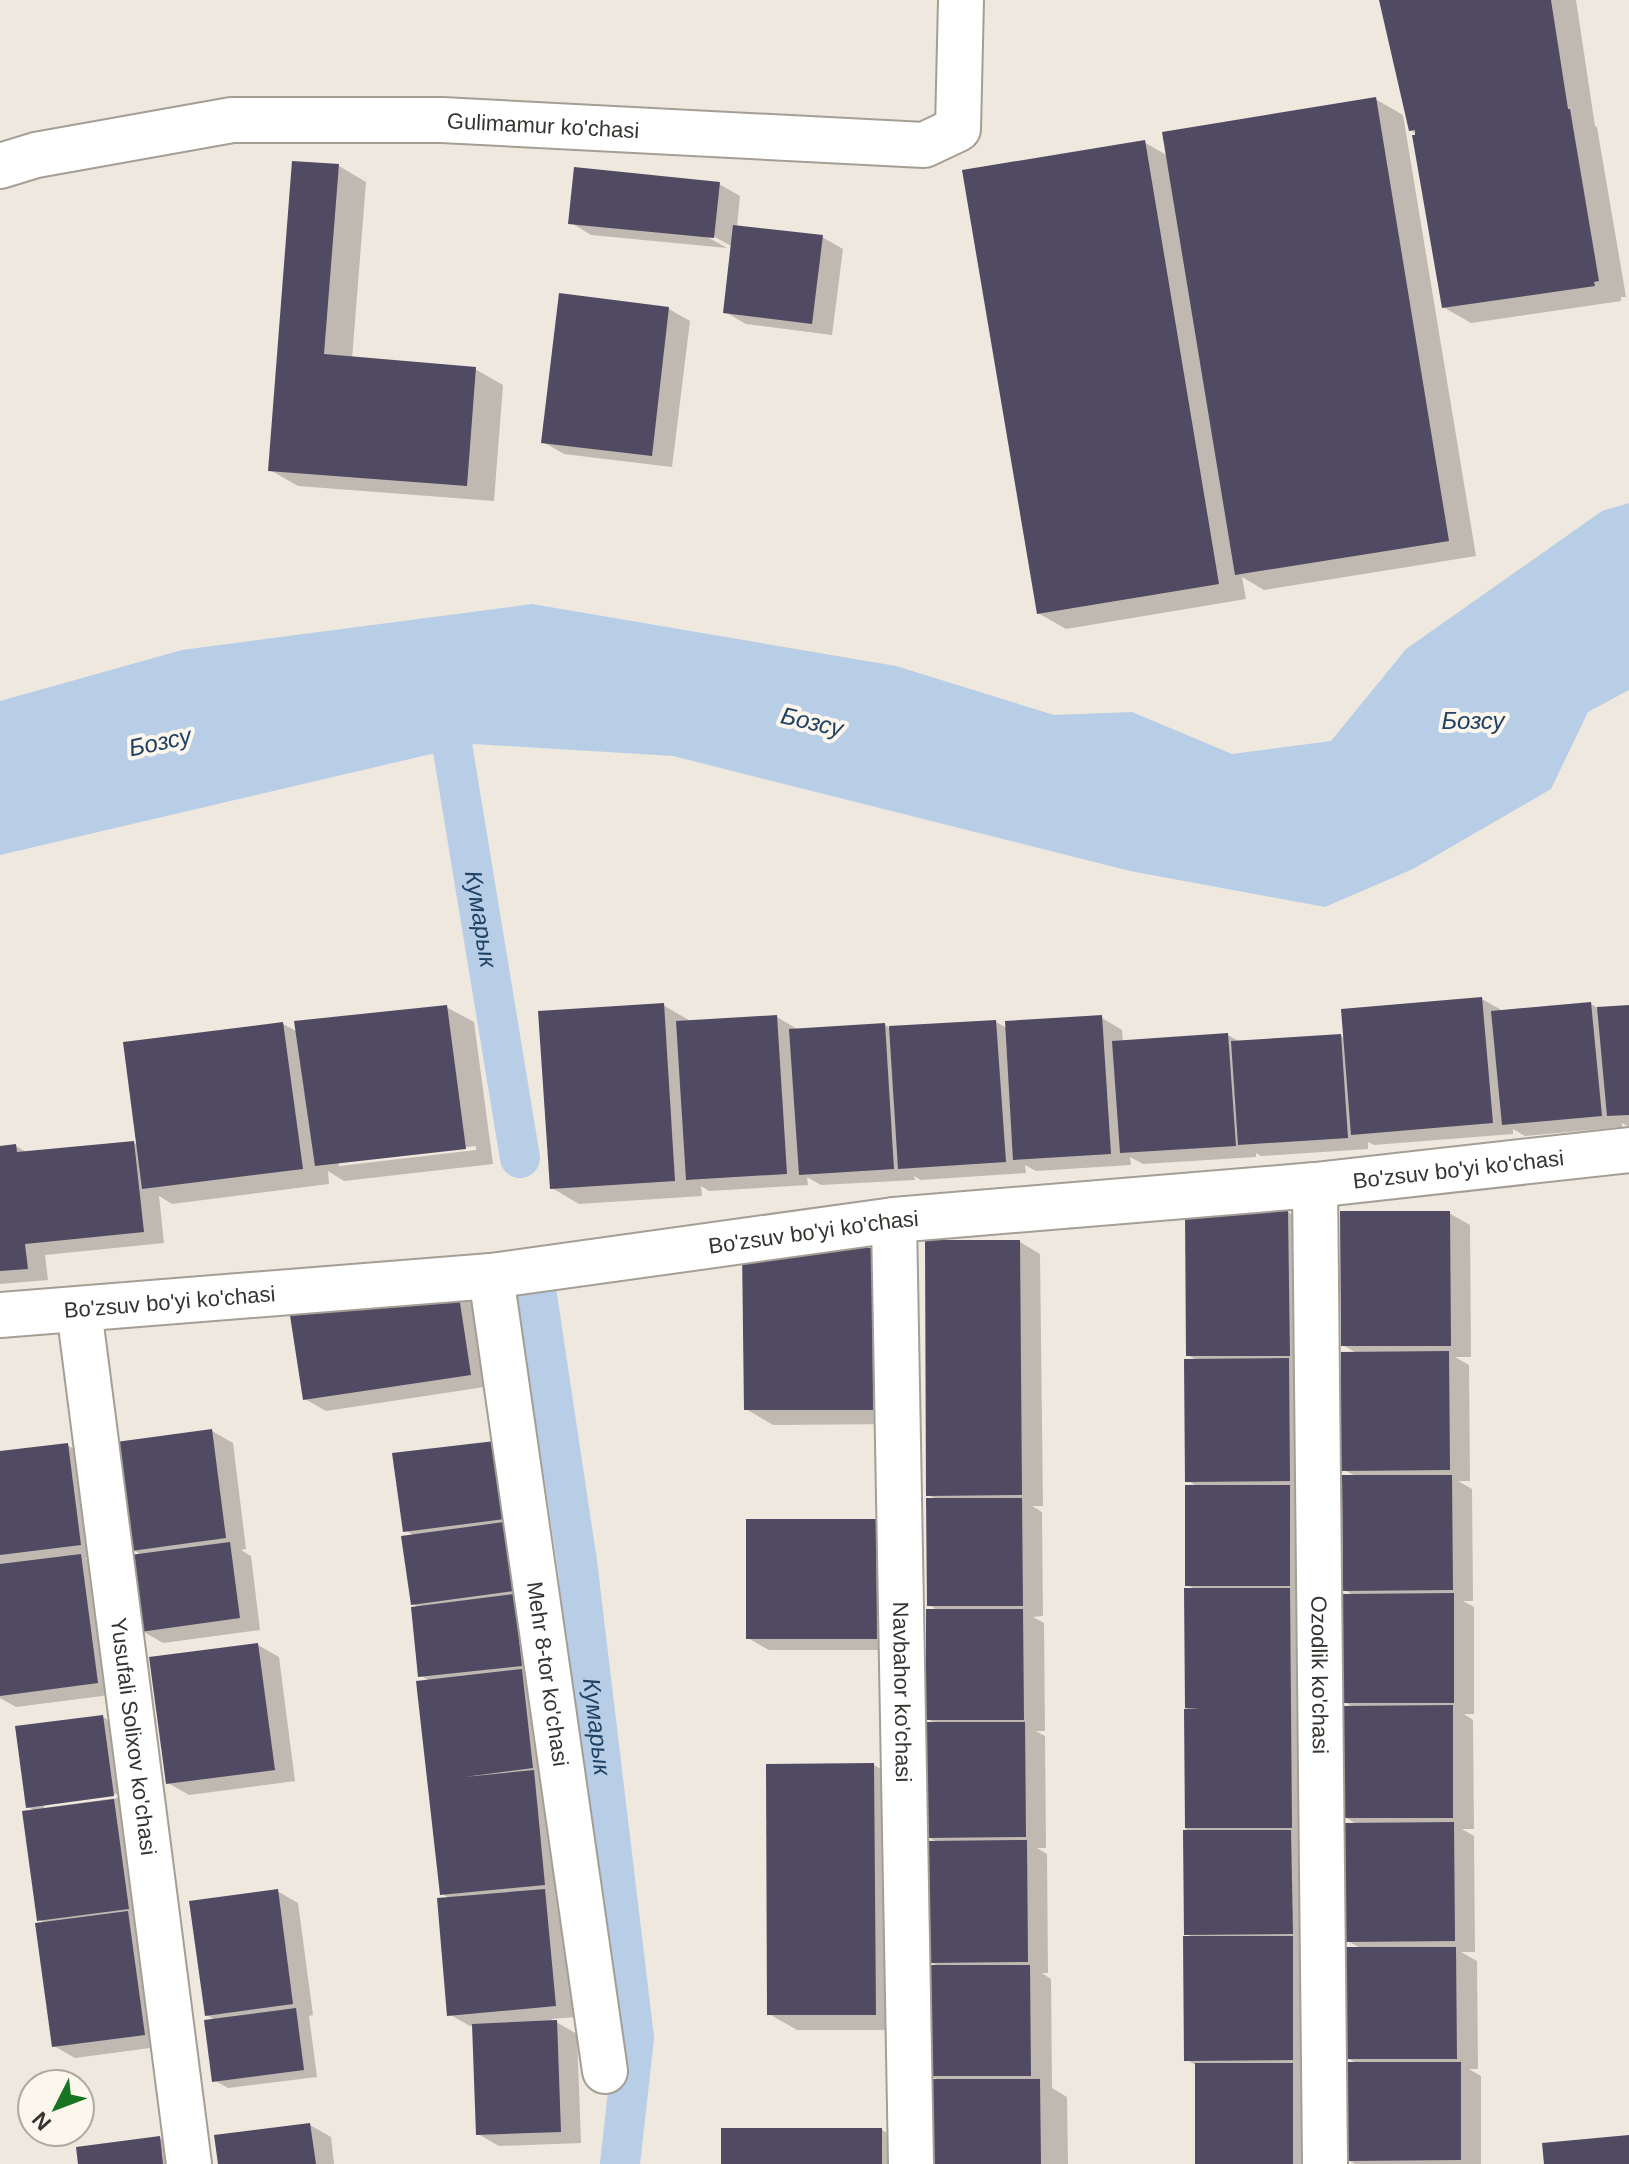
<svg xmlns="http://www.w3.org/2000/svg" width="1629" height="2164" viewBox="0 0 1629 2164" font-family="Arial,sans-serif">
<rect width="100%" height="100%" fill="#efe8de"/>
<path fill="#b8cee7" d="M1629,503V690L1588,712L1551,789L1413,869L1325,907L1130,871L673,756L474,744L0,855V701L182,650L532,604L896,666L1054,715L1132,712L1232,754L1331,741L1406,649L1602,511Z"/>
<g fill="#0003" fill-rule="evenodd">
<path d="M1381,0H1576L1595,126L1597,127L1626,297H1621V301L1471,323L1443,307L1420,136L1410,130Z"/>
<path d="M1375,99L1403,115L1476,556L1264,590L1242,577L1246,599L1066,629L1038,613L1144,142L1168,156Z"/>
<path d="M339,166L366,182L352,359L475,369L503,385L494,501L298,486L270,470Z"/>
<path d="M719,184L740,196L737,227L822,237L843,249L832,335L746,324L725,312L733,247L706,232L704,235L727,248L591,235L570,222Z"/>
<path d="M560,295L669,309L690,321L672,467L564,454L543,442Z"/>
<path d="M1482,999L1503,1011L1591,1004L1600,1009L1629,1007V1127L1622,1123V1127L1525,1136L1513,1129V1134L1374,1145L1368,1142V1149L1261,1156L1256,1153V1157L1143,1164L1130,1157L1131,1165L1036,1171L1025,1165L1026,1173L921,1180L914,1176L915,1180L821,1185L807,1177L808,1185L709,1191L701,1186L702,1196L579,1204L552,1188L663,1005L692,1022L777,1017L797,1029L885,1025L890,1028L996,1022L1007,1028L1102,1018L1122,1030L1123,1042L1228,1035L1240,1042L1341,1036L1345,1038Z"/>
<path d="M446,1007L474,1022L493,1164L344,1181L328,1171L329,1184L172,1204L159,1196L164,1243L45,1255L48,1280L0,1284V1148L16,1146L28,1153L134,1143L139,1146L283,1024L298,1032ZM476,1146V1150L339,1166V1161Z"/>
<path d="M1288,1212L1308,1224L1313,2164H1197V2066L1186,2059L1194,1938L1186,1933V1590H1197L1187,1585L1198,1487L1187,1480L1198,1361L1188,1355Z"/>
<path d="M1449,1213L1470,1225L1471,1357H1455L1469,1365L1470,1481H1458L1472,1489L1473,1601H1463L1474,1607V1714H1464L1473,1720L1474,1829H1462L1474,1836L1475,1952H1461L1477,1961L1478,2069H1469L1481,2076V2164H1355L1347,2159L1358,2064L1347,2058L1362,1949L1346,1940L1358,1825L1345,1817L1354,1708L1345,1702L1355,1596L1345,1590L1357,1477L1343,1469L1358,1354L1343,1345Z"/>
<path d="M1020,1242L1040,1254L1043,1506H1032L1042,1512L1043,1616L1033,1617L1044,1623L1045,1731H1036L1045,1736L1046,1848H1037L1047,1854L1048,1973H1042L1051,1979L1052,2088L1067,2097L1068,2164H930L940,2081L929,2075L939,1967L929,1961L939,1843L928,1837L937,1724L928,1719L939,1611L929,1605L938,1500L928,1495Z"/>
<path d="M872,1250L899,1266L900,1424L773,1425L746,1409Z"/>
<path d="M478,1297L491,1386L326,1411L305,1399L291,1311Z"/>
<path d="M212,1431L233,1443L246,1549L241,1550L251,1556L260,1630L163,1643L142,1631V1555L133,1550Z"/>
<path d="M494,1443L565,1896L555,1897L565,1903L576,2017L551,2019L577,2034L581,2143L499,2146L478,2134L474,2026H470L449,2014L451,1899L442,1894L430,1681L420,1675V1608L413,1604L415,1536L405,1530Z"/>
<path d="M67,1445L88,1457L101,1556L85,1558L102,1568L118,1694L16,1707L0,1698V1453Z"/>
<path d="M875,1521L896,1533L897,1650H769L748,1638Z"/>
<path d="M258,1645L279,1657L295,1781L189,1795L168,1783Z"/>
<path d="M103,1717L124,1729L165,2046L75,2058L54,2046L45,1923L38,1919L36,1811L28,1807ZM123,1793L124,1797L44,1808V1803Z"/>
<path d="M874,1765L901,1781L903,2030H797L769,2014Z"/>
<path d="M277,1891L298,1903L313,2015L309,2016L317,2077L228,2088L214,2080L216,2021L207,2015Z"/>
<path d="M310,2125L331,2137L334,2164H220Z"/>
<path d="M882,2130L909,2146V2164H723Z"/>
<path d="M159,2138L180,2150L182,2164H80Z"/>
</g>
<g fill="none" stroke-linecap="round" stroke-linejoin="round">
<g stroke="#b8cee7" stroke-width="40">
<path id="s1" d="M444,696L520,1158"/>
<path id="s2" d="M536,1289L577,1562L634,2038L620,2164"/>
</g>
</g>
<g fill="#514a63">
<path d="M1379,0H1551L1568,109H1570L1599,281L1594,282L1595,286L1442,308L1412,135H1415V130L1409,131Z"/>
<path d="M1376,97L1449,541L1235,575L1162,132Z"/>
<path d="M1145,140L1219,584L1037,614L962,170Z"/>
<path d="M292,161L339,164L324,354L476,367L467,486L268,471Z"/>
<path d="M574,167L720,182L714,238L568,224Z"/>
<path d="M733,225L823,235L812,324L723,313Z"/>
<path d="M559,293L669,307L652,456L541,443Z"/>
<path d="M1482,997L1493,1123L1351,1135L1341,1009Z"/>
<path d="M1591,1002L1602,1116L1502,1125L1491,1011Z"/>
<path d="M664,1003L675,1181L550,1189L538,1011Z"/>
<path d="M447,1005L466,1149L315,1166L294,1021Z"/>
<path d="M1629,1005V1115L1607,1116L1597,1007Z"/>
<path d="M777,1015L787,1174L686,1180L676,1021Z"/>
<path d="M1102,1015L1111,1154L1013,1160L1005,1021Z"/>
<path d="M996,1020L1006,1162L898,1169L889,1026Z"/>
<path d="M283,1022L303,1169L142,1189L123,1042Z"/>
<path d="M885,1023L894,1169L799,1175L789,1029Z"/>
<path d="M1228,1033L1236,1146L1120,1153L1112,1041Z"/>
<path d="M1341,1034L1348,1138L1238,1145L1231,1041Z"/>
<path d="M134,1141L144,1232L25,1244L28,1269L0,1271V1146L16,1144L17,1152Z"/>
<path d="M1185,1210H1288L1290,1356H1186Z"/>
<path d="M1340,1211H1450L1451,1346H1341Z"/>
<path d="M925,1240H1020L1022,1495L926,1496Z"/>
<path d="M742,1248H872L873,1410H744Z"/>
<path d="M457,1283L471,1375L303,1400L289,1309Z"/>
<path d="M1449,1351L1450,1470L1341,1471V1352Z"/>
<path d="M1289,1358L1290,1481L1185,1482L1184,1359Z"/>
<path d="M212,1429L226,1538L131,1551L116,1442Z"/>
<path d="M495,1441L505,1519L403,1532L392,1453Z"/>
<path d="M68,1443L81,1545L0,1555V1451Z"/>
<path d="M1342,1475H1452L1453,1590L1343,1591Z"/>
<rect x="1185" y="1485" width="105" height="101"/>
<path d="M926,1498H1022L1023,1606H927Z"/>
<path d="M746,1519H876L877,1639H746Z"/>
<path d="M504,1522L514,1591L411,1605L401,1536Z"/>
<path d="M230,1542L240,1618L140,1632L130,1555Z"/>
<path d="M81,1554L98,1683L0,1696V1564Z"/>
<path d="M1184,1588H1290L1292,1828H1185L1184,1709L1200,1708H1185Z"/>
<path d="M1454,1593V1703H1343L1342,1594Z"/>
<path d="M514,1594L522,1666L418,1677L411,1607Z"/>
<path d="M926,1609H1023L1024,1720H926Z"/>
<path d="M258,1643L275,1770L166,1784L149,1657Z"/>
<path d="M522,1669L533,1768L464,1777L534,1770L545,1885L440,1895L416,1681Z"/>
<path d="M1453,1705V1818H1343L1342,1706Z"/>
<path d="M103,1715L114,1796L26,1808L15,1726Z"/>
<path d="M925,1722H1025L1026,1837L926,1838Z"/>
<path d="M874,1763L876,2015H767L766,1764Z"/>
<path d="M114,1799L129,1909L37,1921L22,1811Z"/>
<path d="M1454,1822L1455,1941L1345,1942L1343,1823Z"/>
<path d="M1183,1830H1291L1293,1934L1184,1935Z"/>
<path d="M1027,1840L1028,1962L927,1963L926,1841Z"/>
<path d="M278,1889L293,2004L205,2016L189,1901Z"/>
<path d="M545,1889L556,2006L447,2016L437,1898Z"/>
<path d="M128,1911L145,2035L52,2047L35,1923Z"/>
<path d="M1183,1936H1293V2060L1184,2061Z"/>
<path d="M1345,1947H1456L1457,2059H1345Z"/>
<path d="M927,1965H1030L1031,2076H927Z"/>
<path d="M296,2008L304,2070L212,2082L204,2020Z"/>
<path d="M557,2020L561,2132L476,2135L472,2024Z"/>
<path d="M1344,2062H1461V2160L1345,2161Z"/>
<rect x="1195" y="2063" width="98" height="101"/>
<path d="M927,2079H1040L1041,2164H928Z"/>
<path d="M310,2123L316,2164H218L214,2135Z"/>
<rect x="721" y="2128" width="161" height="36"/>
<path d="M1629,2135V2164H1544L1542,2143Z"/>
<path d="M160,2136L163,2164H78L76,2147Z"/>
</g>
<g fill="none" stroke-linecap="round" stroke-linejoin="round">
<g stroke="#a49e95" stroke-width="48">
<g id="minor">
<path id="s3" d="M0,166L36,155L232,120H442L924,145L958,129L961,0"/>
<path id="s4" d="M1315,1185L1325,2164"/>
<path id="s5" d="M894,1220L911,2164"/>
<path id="s6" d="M491,1276L605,2071"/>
<path id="s7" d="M79,1310L189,2164"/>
<path id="s8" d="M0,1315L491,1276L894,1220L1315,1185L1629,1150"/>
</g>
</g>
<use href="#minor" stroke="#fff" stroke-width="44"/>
</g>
<g text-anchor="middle" stroke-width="8" stroke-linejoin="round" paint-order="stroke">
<g font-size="22" fill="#363430" stroke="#fcf6ec">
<text dy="8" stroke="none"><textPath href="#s3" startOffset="548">Gulimamur ko'chasi</textPath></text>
<text dy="8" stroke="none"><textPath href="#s8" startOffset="1466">Bo'zsuv bo'yi ko'chasi</textPath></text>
<text dy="8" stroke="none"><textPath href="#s8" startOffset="818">Bo'zsuv bo'yi ko'chasi</textPath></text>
<text dy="8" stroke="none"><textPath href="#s8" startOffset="170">Bo'zsuv bo'yi ko'chasi</textPath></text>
<text dy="8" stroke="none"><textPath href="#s6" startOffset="402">Mehr 8-tor ko'chasi</textPath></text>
<text dy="8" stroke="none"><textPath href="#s4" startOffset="490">Ozodlik ko'chasi</textPath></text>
<text dy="8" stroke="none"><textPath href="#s5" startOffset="472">Navbahor ko'chasi</textPath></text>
<text dy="8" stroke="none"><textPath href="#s7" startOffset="430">Yusufali Solixov ko'chasi</textPath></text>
</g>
<g font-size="24" font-style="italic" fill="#204265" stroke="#fcf6ec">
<text x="1473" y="729">Бозсу</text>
<text transform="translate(812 722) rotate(13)" y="8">Бозсу</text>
<text transform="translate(160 742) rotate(-12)" y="8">Бозсу</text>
<text dy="8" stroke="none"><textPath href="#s1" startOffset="226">Кумарык</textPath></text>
<text dy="8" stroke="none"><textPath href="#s2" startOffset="442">Кумарык</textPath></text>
</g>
</g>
<g transform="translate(56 2108) rotate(228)"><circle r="38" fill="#fcf6ec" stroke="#ada8a1" stroke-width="2"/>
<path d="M0-6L14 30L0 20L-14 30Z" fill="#167422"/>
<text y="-12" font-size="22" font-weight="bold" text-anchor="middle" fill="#363430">N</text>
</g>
</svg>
